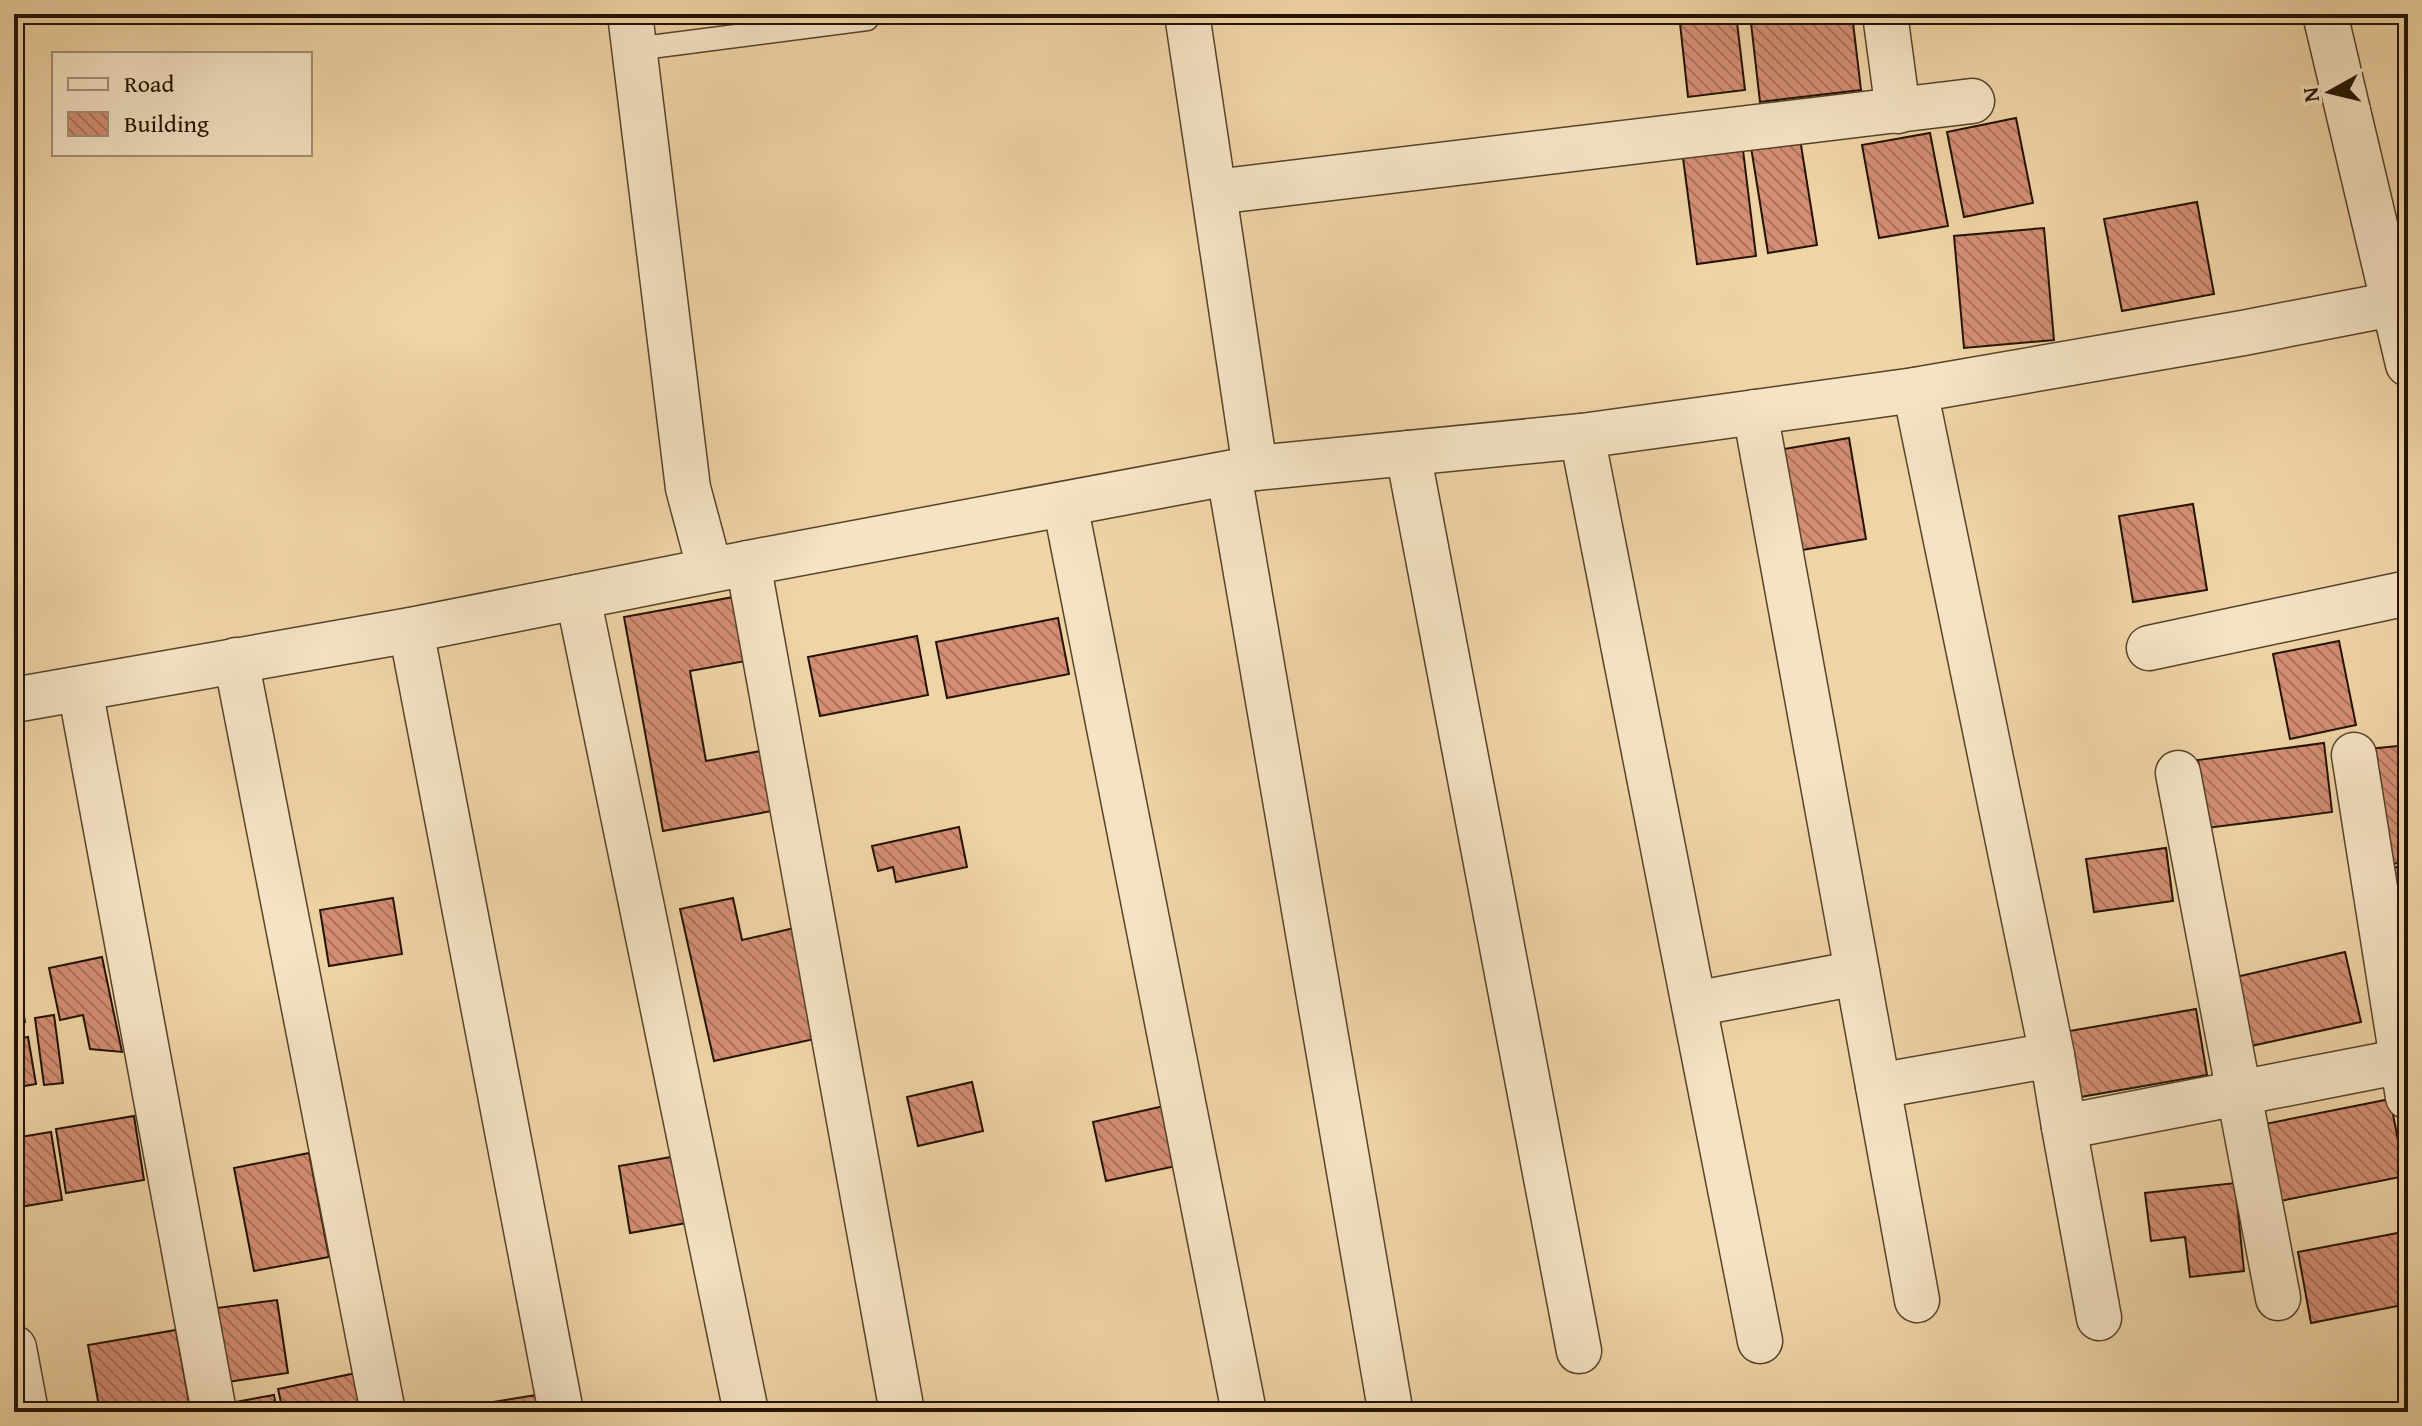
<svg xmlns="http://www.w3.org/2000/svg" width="2422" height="1426" viewBox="0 0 2422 1426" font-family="'Gentium Book Plus',serif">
<defs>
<pattern id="building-back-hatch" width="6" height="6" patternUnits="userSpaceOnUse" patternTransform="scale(2)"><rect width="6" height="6" fill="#d48e74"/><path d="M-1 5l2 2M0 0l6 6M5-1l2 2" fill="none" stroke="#ac735d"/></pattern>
</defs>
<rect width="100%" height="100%" fill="#efd4a5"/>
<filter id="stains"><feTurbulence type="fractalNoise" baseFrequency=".0025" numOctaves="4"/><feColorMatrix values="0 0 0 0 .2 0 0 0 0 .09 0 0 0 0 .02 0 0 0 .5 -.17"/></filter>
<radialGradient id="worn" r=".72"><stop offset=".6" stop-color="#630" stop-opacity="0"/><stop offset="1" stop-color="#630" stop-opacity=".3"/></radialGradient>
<g fill="url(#building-back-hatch)" stroke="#231300" stroke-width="2">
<path d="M1679,14H1736L1745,90L1688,97Z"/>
<path d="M1750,14H1852L1861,90L1760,102Z"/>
<path d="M2016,118L2033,203L1964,217L1947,132Z"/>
<path d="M1930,133L1948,226L1879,238L1862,145Z"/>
<path d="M1800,139L1817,245L1768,253L1751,147Z"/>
<path d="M1743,150L1756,256L1697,264L1683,158Z"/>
<path d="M2197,202L2214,294L2122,311L2104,219Z"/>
<path d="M2044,228L2054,340L1964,348L1954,236Z"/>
<path d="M1849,438L1866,539L1802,550L1784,449Z"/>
<path d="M2193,504L2207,590L2133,602L2119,516Z"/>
<path d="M739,596L751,660L690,671L706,761L766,750L777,810L663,831L624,617Z"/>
<path d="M1058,618L1069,674L947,698L936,642Z"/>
<path d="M917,636L928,695L820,716L808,657Z"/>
<path d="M2339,641L2356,725L2290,739L2273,654Z"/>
<path d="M2324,743L2332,812L2207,828L2198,760Z"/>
<path d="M2408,745V862L2381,865L2368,749Z"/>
<path d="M959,827L967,867L896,882L893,867L878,871L872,846Z"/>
<path d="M2166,848L2173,901L2094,912L2086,859Z"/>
<path d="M2408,866V920L2382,922L2378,869Z"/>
<path d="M393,898L402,954L329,966L320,910Z"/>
<path d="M733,898L742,940L803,926L828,1036L714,1061L680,909Z"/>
<path d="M2345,952L2361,1022L2251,1046L2236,977Z"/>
<path d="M102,957L122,1052L90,1049L83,1015L60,1020L49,968Z"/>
<path d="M14,960L25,1022L14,1024Z"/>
<path d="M2196,1009L2207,1075L2069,1099L2058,1033Z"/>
<path d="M54,1015L63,1083L44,1085L35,1018Z"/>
<path d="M28,1037L36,1084L14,1088V1039Z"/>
<path d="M972,1082L983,1131L918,1146L907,1097Z"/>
<path d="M2390,1099L2405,1176L2280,1201L2265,1124Z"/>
<path d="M1164,1106L1176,1166L1106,1181L1093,1122Z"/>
<path d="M134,1116L144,1180L66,1193L56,1129Z"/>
<path d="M51,1132L62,1200L14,1208V1138Z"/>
<path d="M309,1153L329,1257L254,1271L234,1168Z"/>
<path d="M677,1156L687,1223L630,1233L619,1166Z"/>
<path d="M2235,1183L2244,1271L2190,1277L2185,1237L2151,1241L2145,1193Z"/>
<path d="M2408,1231V1304L2311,1323L2298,1252Z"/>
<path d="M277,1300L288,1373L227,1382L217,1308Z"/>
<path d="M176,1330L189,1402L136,1412H100L88,1345Z"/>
<path d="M361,1372L370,1412H283L278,1389Z"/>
<path d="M543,1394L546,1412H475L474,1405Z"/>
<path d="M274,1395L277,1412H225L224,1404Z"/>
</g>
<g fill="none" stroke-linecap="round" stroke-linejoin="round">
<g stroke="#564329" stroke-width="25">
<path id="service" d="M635,49L867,19"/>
</g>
<g stroke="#564329" stroke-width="47">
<g id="minor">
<path d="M630,14L688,488L710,570"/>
<path d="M1187,14L1255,468"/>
<path d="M1885,14L1898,111"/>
<path d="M2325,14L2408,364"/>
<path d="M1215,192L1972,101"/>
<path d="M1915,390L2052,1055L2064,1127L2408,1060"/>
<path d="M1755,412L1917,1300"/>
<path d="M1582,436L1760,1341"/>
<path d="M1408,453L1579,1351"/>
<path d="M1229,474L1389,1403"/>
<path d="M1065,504L1244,1412"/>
<path d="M748,563L902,1412"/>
<path d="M578,597L746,1412"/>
<path d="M411,630L561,1412"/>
<path d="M2149,648L2408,593"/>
<path d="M236,660L383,1412"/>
<path d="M80,689L214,1412"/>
<path d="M14,700L411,630L748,563L1255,468L1582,436L1915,390L2243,333L2408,301"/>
<path d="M2354,755L2408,1097"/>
<path d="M2178,773L2278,1298"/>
<path d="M1694,1004L1857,973"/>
<path d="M1878,1086L2052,1055"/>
<path d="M2064,1127L2099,1318"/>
<path d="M14,1348L26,1412"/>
</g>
</g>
<use href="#service" stroke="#f5e3c4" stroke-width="22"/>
<use href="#minor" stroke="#f5e3c4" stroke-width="44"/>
</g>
<rect width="2422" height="1426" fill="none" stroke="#efd4a5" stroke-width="48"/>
<rect x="16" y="16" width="2390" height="1394" fill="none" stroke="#231300" stroke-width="4"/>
<rect x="24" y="24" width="2374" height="1378" fill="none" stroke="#231300" stroke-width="2"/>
<rect x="52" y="52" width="260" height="104" fill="#f5e3c4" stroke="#a19076" stroke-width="2"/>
<rect x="68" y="78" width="40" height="12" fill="#f5e3c4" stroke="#a19076" stroke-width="2"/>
<text x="124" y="92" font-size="24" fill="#231300">Road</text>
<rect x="68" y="112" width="40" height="24" fill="url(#building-back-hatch)" stroke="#a19076" stroke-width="2"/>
<text x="124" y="132" font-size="24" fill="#231300">Building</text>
<g transform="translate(2330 92) rotate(262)" stroke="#f5e3c4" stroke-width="6" paint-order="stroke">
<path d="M0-6L14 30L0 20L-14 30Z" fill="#231300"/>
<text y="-12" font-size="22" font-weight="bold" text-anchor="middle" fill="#231300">N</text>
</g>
<rect width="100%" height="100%" filter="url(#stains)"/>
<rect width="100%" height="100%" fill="url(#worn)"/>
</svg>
